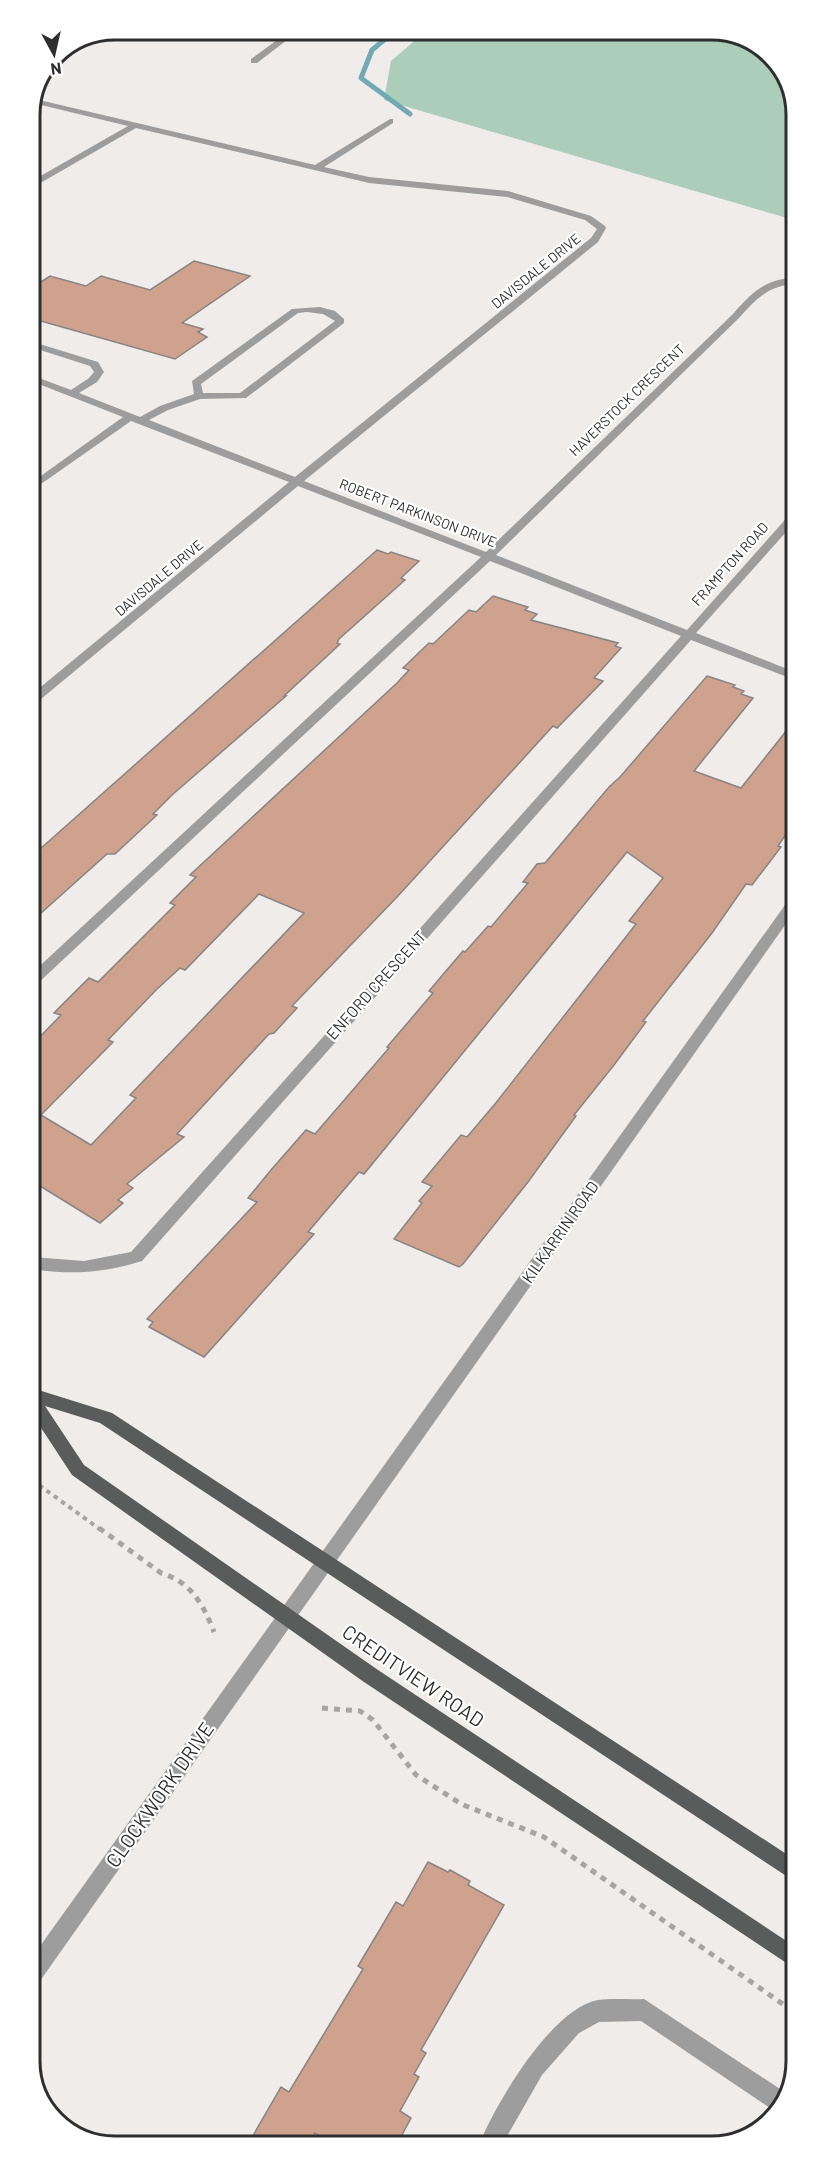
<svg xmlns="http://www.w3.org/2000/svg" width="827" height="2177" viewBox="0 0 827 2177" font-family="Barlow,sans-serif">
<rect width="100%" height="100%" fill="#efecea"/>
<path fill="#abcdba" d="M427,30H718L768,51L794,93V220L384,100L391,61Z"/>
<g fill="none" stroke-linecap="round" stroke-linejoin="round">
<path stroke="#71aab4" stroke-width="5" d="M396,30L372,50L361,78L410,114"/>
</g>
<g fill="#cfa28d" stroke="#878483" stroke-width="1.5" fill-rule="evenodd">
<path d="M194,261L250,276L182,323L203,329L198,332L207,337L175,359L30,318V289L50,276L86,286L101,276L150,290Z"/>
<path d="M377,550L388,554L391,552L419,561L401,578L405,580L339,639L337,643L340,644L284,696H286L172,795L153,814L157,815L115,854H107L31,922V857Z"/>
<path d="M493,596L528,607L525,610L537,614L531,620L618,643L615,646L621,648L594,678L603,681L557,728L553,726L398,896L292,1006L297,1008L274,1033L269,1034L177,1134L184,1137L127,1184L133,1188L118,1200L123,1203L100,1223L32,1181V1045L61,1015L54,1013L89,978L98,982L175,905L170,903L196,877L190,875L397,683L409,670L403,668L429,643L433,644L469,610L476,612ZM259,894L304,913L130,1095L136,1098L91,1145L41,1115L113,1042L108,1040L156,990L180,968L185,970Z"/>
<path d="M707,676L735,685L733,687L744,691L741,694L753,698L694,771L741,788L795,720V821L778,846L781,847L752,885L746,884L712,933L643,1021L646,1022L614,1065L574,1115L576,1116L528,1182L463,1264L459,1267L394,1239L422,1203L419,1201L432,1186L422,1182L461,1135L467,1137L495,1104L636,924L629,921L663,878L627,852L364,1174L359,1172L308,1232L314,1234L204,1357L149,1327L153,1322L147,1319L257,1202L248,1198L271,1170L306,1130L315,1134L389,1048L387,1047L433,993L429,991L463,951L465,952L488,926L491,927L528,883L523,882L537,864L545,863L609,787L620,777Z"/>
<path d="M428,1862L448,1872L450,1870L470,1881L468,1885L504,1905L421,2050L426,2053L414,2074L419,2077L400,2111L411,2118L396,2146H335L315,2133L307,2146H247L281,2087L289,2092L363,1969L358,1966L379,1931L396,1902L403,1906Z"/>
</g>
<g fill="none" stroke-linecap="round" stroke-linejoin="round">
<path stroke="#a7a5a3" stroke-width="2" stroke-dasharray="2 2" stroke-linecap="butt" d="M615,30L742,40"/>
<path stroke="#a7a5a3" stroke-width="4" stroke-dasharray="4.5 4.5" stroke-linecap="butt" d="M32,1480L101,1530"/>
<g stroke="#a7a5a3" stroke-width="5" stroke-dasharray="6 6" stroke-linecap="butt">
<path d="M99,1528L161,1573C191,1582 203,1604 214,1632"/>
<path d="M322,1708L360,1711L373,1720L416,1775L461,1804L544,1837L797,2014"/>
</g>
<g fill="#9c9d9c" fill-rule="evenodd">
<path d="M291,30H300L257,63H251V59Z"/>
<path d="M35,99L315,165L390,119H393V123L324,167L369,177L508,191L591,216L605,226L606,228L598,242L304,481L486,552L733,314C751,293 765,279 794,278V284C768,286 756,299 739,318L496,555L687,630L791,513L795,512V522L696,633L795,672V680L691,640L142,1261C105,1273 70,1275 32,1269V1257L84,1261L131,1252L681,636L490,561L36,985L31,987V974L481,557L298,486L35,704L31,705V695L289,482L131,421L31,491V483L123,417L31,381V375L71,390L89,378L94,372L90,366L31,347L30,341L98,362L104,372L97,382L79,393L140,417L160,406L194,394L192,381L292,309L320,307L335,311L344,319V323L246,398L200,399L168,410L149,420L295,477L591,238L597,229L585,220L507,197L369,183L136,128L30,189V182L128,126L33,103ZM307,312L323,314L335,321L240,393H203L201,384L298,313Z"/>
<path d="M795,897V911L40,1981L33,1985V1956L790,898Z"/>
<path d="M644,1999L786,2093L779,2114L641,2021L599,2022L579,2033L542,2075L502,2145H479C495,2104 552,2008 598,2000C613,1998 629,2000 644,1999Z"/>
</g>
<path fill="#595c5a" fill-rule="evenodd" d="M32,1388L112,1413L797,1861V1883L100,1423L45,1406L84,1465L378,1670L797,1948V1970L364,1682L72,1475L32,1414Z"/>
</g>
<g text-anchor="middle" stroke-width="4.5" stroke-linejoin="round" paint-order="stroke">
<g font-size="14" fill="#2f2e2e" stroke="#fff">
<text transform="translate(536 271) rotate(-39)" y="5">DAVISDALE DRIVE</text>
<text transform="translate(627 400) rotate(-44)" y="5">HAVERSTOCK CRESCENT</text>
<text transform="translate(418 513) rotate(21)" y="5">ROBERT PARKINSON DRIVE</text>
<text transform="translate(730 564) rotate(-48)" y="5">FRAMPTON ROAD</text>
<text transform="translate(159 578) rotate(-40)" y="5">DAVISDALE DRIVE</text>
</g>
<g font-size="16" fill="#2f2e2e" stroke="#fff">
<text transform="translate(376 985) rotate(-48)" y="6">ENFORD CRESCENT</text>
<text transform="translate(560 1232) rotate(-55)" y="6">KILKARRIN ROAD</text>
</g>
<g font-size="20" fill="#2f2e2e" stroke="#fff">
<text transform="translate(413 1676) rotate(34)" y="7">CREDITVIEW ROAD</text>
<text transform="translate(160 1795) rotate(-55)" y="7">CLOCKWORK DRIVE</text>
</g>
</g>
<path d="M0 0H827V2177H0ZM115 40H711A75 75 0 0 1 786 115V2061A75 75 0 0 1 711 2136H115A75 75 0 0 1 40 2061V115A75 75 0 0 1 115 40Z" fill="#fff" fill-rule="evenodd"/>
<path fill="none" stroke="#2f2e2e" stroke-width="3" d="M115 40H711A75 75 0 0 1 786 115V2061A75 75 0 0 1 711 2136H115A75 75 0 0 1 40 2061V115A75 75 0 0 1 115 40Z"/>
<g transform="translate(54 54) rotate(172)" stroke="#ffffff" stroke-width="4.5" paint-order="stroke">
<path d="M0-4.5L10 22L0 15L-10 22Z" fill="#2f2e2e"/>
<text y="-9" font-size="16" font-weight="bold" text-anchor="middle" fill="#2f2e2e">N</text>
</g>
</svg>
